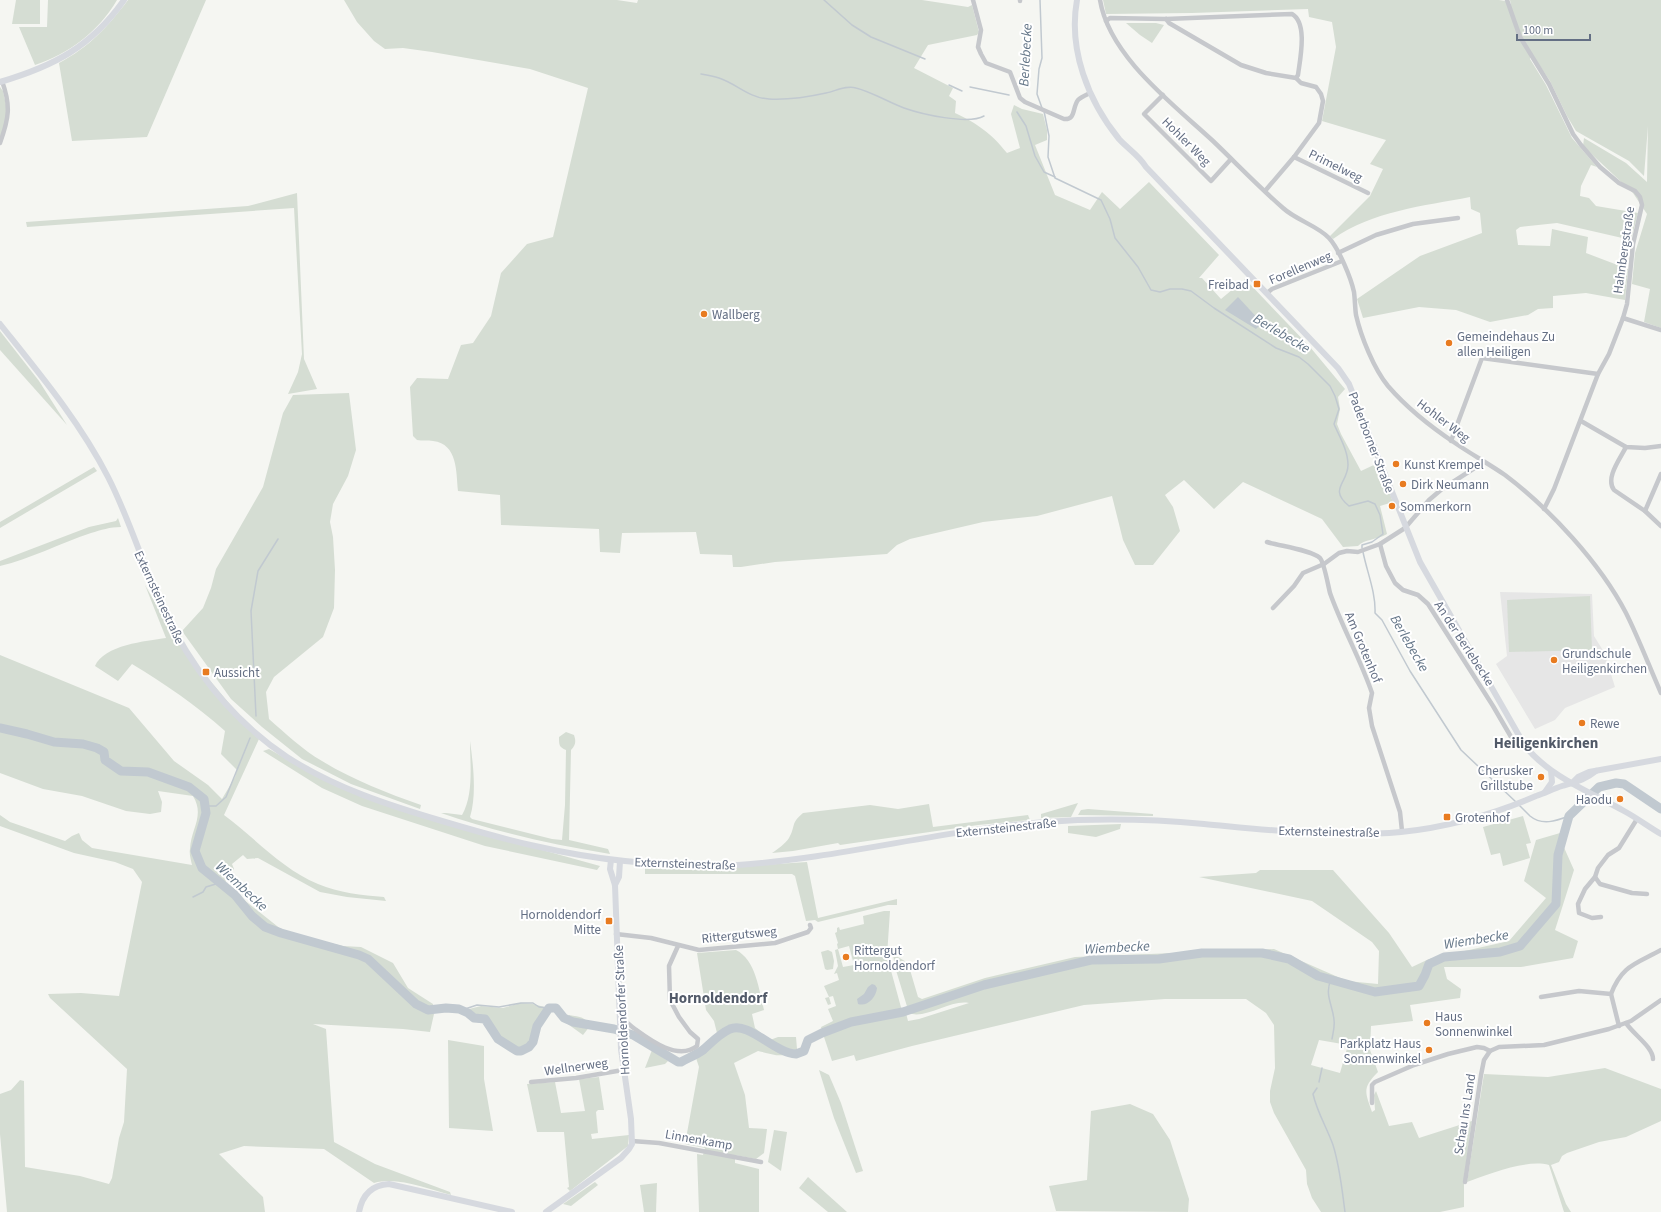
<svg xmlns="http://www.w3.org/2000/svg" width="1661" height="1212" viewBox="0 0 1661 1212" font-family="'Source Sans 3',sans-serif">
<rect width="100%" height="100%" fill="#f5f6f2"/>
<path fill="#e6e6e6" d="M1500,592L1592,594L1594,636L1604,652L1615,687L1565,708L1555,720L1535,729L1496,664L1507,656Z"/>
<g fill="#d5ddd3" fill-rule="evenodd">
<path d="M16,0H40V24H12Z"/>
<path d="M48,0H117C99,31 69,54 35,65L19,27H47Z"/>
<path d="M128,0H206L147,137L72,141L59,63C89,47 107,28 128,0Z"/>
<path d="M344,0H617L637,3L638,0H922L968,7L972,5L979,32L977,35L928,45L914,68L953,88L949,96L956,101L955,113C978,124 991,133 1007,153L1020,148L1011,114L1014,105L1022,109L1043,114L1047,130V140L1035,145L1055,195L1090,210L1102,192L1120,209L1149,182L1219,255L1199,278H1202L1221,299L1245,279L1310,347L1345,389L1338,397L1340,409L1337,424L1341,434L1361,471L1378,463L1393,502L1380,506L1387,534C1377,540 1364,539 1358,546L1343,547L1322,519L1243,482L1214,509L1184,480L1165,495L1173,507L1180,531L1153,565H1135L1123,540L1112,496L1037,516L983,522L910,539L897,545L887,554L775,562L741,567H733L732,555L700,554L696,532L622,533L620,553L600,552L599,529L501,525L500,495L458,491C456,472 458,444 433,441C428,440 422,441 417,440L413,436L410,387L417,378L448,379L461,345L473,343L491,316L501,273L527,244L553,237L588,88L530,69L432,52L403,48L385,49L374,41L357,22Z"/>
<path d="M1103,0H1499L1505,1L1511,5L1510,0H1661V328L1644,322L1650,289L1632,284L1635,253L1647,214L1633,193L1583,146L1584,138L1626,163L1647,182L1648,126L1644,176L1629,161L1576,131L1567,116L1550,81L1530,51V59L1546,85L1572,138L1597,167L1591,165L1581,186L1580,196L1589,198L1596,206L1638,213L1631,240L1557,223L1520,227L1516,230L1518,245L1550,246L1552,229L1588,237L1586,253L1628,269L1625,300L1586,293L1553,296V308L1538,309L1528,315L1490,322L1456,310L1419,307L1363,318L1357,299L1420,256L1482,233L1480,213L1471,209L1470,197C1424,206 1372,211 1333,239L1330,236L1370,196L1383,169L1370,164L1386,140L1322,121L1336,47L1332,22L1309,17L1308,9L1192,13L1106,14Z"/>
<path d="M1126,23H1156L1164,25L1152,43L1140,35Z"/>
<path d="M0,87L3,91L8,114L0,143Z"/>
<path d="M297,193L304,359L317,389L288,394L298,372L302,354L294,208L27,227L26,222L248,206Z"/>
<path d="M0,331L39,381L67,425L0,350Z"/>
<path d="M349,393L356,450L348,476L333,504L330,522L333,537L335,570L334,608L323,637L274,677L266,692L269,719C286,734 303,750 322,761C353,780 387,793 421,805L420,809L351,784L302,759L262,727L231,699L182,631L203,608L211,588L216,569L263,487L283,413L293,395Z"/>
<path d="M94,467L97,471L0,528V522Z"/>
<path d="M118,518L121,527C110,527 101,530 91,533C60,543 31,559 0,566V561L89,527L116,521Z"/>
<path d="M145,585L177,641L259,739L224,815C255,838 282,869 318,884C339,893 362,895 384,897L386,901L347,897L320,892L258,858L247,859L243,855L232,864L234,869L224,884L282,930L304,937L343,946L361,947L393,963L408,988L433,1004V1010L430,1013L434,1014L430,1032L403,1029L313,1024L326,1029L334,1142L375,1164L450,1192L451,1195C428,1189 397,1176 374,1183L324,1149L244,1146L219,1154L263,1197L265,1212H7L0,1134V1094L11,1090L20,1080L24,1081L25,1167L80,1176L109,1184L112,1178L119,1138L124,1122L127,1069L50,998L48,994L81,993L119,996L142,882L133,869L115,862L74,853L0,826V815L10,822L65,841L72,836L79,833L82,840L92,848L192,865C191,860 189,854 190,849C191,828 205,816 193,796L158,791L162,802L161,812L150,814L126,811L82,796L43,789L0,773V655L129,708L174,761L208,785L222,799L235,777L237,770L221,754L225,731C196,705 165,684 132,664L118,681L95,666C104,645 146,641 166,638Z"/>
<path d="M1590,596L1592,650L1509,652L1507,600Z"/>
<path d="M566,732L574,735C576,741 576,745 571,750L569,840L608,849L610,854C553,845 496,832 441,813H446L462,815C474,794 470,764 470,741C473,763 477,795 470,817L472,819L552,839L562,840L565,805L566,750C559,747 559,745 559,737Z"/>
<path d="M269,749L306,770L340,788L466,829L600,866L597,870L485,846L362,806L322,788L263,751Z"/>
<path d="M1078,803L1071,817L1041,818V814Z"/>
<path d="M929,804L933,827L1028,815L1030,820L978,825L840,845L838,843L793,851L772,853C778,849 785,844 789,838C796,826 790,824 803,813L870,805L898,809Z"/>
<path d="M1088,809L1153,814V816L1078,815L1081,810Z"/>
<path d="M1523,816L1531,843L1526,844L1530,858L1503,866L1500,853L1491,855L1483,827Z"/>
<path d="M1121,824L1120,829L1096,837L1068,833V826Z"/>
<path d="M1567,831L1562,843L1574,870L1555,930L1578,941L1573,958L1521,967H1444L1447,979L1461,989L1460,998L1410,1005L1413,1021L1371,1026L1370,1050L1378,1072C1362,1088 1365,1092 1372,1112L1375,1110L1374,1095L1376,1091L1389,1126L1412,1122L1419,1138L1472,1121L1464,1178V1207L1440,1212H1321L1312,1198L1307,1184L1306,1170L1274,1113L1270,1102V1091L1275,1068L1274,1025L1266,1013L1246,999H1165L1084,1005L912,1046L856,1061L854,1055L832,1061L823,1034L853,1023L906,1013L908,1021L919,1019L969,1003C951,999 925,1020 909,1013L895,967L893,954L908,963L918,997L922,999L985,978L1075,957L1274,949L1347,981L1378,984L1379,951L1372,942L1312,901L1199,877L1256,873L1260,870H1333L1389,933L1412,967L1429,959L1509,941L1546,898L1524,881L1536,840ZM1319,1040L1348,1045L1340,1073L1311,1065Z"/>
<path d="M807,862L818,918L897,899V905H888L818,922L815,920L806,921L795,876L792,874H645V868H720Z"/>
<path d="M884,911H890L887,956L902,1011L842,1023L822,1031L821,1027L833,1021L828,1009L836,1006L833,996L829,997L831,1004L828,1005L825,998L829,997L824,986L839,980L837,973L834,974L838,966L835,950L838,949L837,944L838,943L835,933L837,932V928L839,927L840,930L864,924L863,916ZM849,946L854,965L843,967L838,949Z"/>
<path d="M736,950C756,960 759,990 764,1010L752,1014L755,1028L770,1040L778,1037H796L797,1049C784,1060 773,1054 758,1051L734,1063L745,1095L749,1128L767,1129L764,1153L756,1159L735,1155V1163L759,1169V1212H699L697,1154L703,1155L705,1148L685,1144L699,1067L694,1052L717,1033L714,1021L706,1010L697,953Z"/>
<path d="M828,950L832,952L834,961L833,969L827,970L825,969L821,952Z"/>
<path d="M521,1003L533,1004L548,1008L536,1024L528,1046L521,1050L500,1038L485,1017L478,1019L465,1010L481,1006L503,1008Z"/>
<path d="M569,1015C579,1017 585,1016 590,1026L583,1035L565,1022Z"/>
<path d="M448,1040L484,1046V1079L493,1131L449,1128Z"/>
<path d="M652,1050L668,1061L665,1064L645,1068Z"/>
<path d="M1605,1068L1661,1089V1121L1626,1137L1599,1142L1567,1153L1562,1156L1559,1162L1551,1165L1566,1204L1571,1212H1564L1549,1165C1526,1159 1489,1174 1467,1182L1484,1074L1548,1077Z"/>
<path d="M819,1070L829,1075L841,1103L863,1171L856,1173L834,1118Z"/>
<path d="M599,1077L604,1110H598L596,1112L598,1133L591,1134L592,1139L629,1135L628,1146L570,1191L567,1188L569,1187L564,1132H537L527,1084L555,1082L561,1113L585,1111L579,1079Z"/>
<path d="M1130,1104L1153,1114L1170,1140L1189,1199L1188,1212L1056,1211L1049,1186L1087,1180L1091,1111Z"/>
<path d="M774,1130L787,1132L781,1171L768,1162Z"/>
<path d="M808,1177L847,1212H828L799,1188Z"/>
<path d="M595,1182L598,1185L571,1206L563,1204Z"/>
<path d="M657,1183L656,1212H644L640,1185Z"/>
</g>
<g fill="#c1c9d0">
<path d="M1238,297L1262,323L1256,329L1225,310Z"/>
<path d="M872,984L875,985L877,988C876,998 867,1007 858,1004L857,999L864,994L868,987Z"/>
</g>
<g fill="none" stroke-linecap="round" stroke-linejoin="round">
<g stroke="#c1c9d0" stroke-width="1.5">
<path d="M824,0L852,25L871,37L925,59"/>
<path d="M1040,0L1042,58L1039,69L1037,94L1042,108"/>
<path d="M701,74C707,75 713,76 719,78C737,84 749,98 769,99C788,100 808,97 826,93C836,91 846,85 856,88C872,92 888,102 904,108C921,114 968,125 984,116"/>
<path d="M949,85L962,91"/>
<path d="M970,87L1009,95"/>
<path d="M1044,111L1049,136L1048,157L1055,178L1101,200L1110,219L1115,238L1138,267L1151,290L1160,292L1170,289H1182L1191,291L1214,308L1276,348L1299,357L1308,364L1330,386L1335,396L1339,409L1334,424C1339,436 1348,450 1348,465C1348,483 1328,489 1349,506L1368,501L1375,504L1380,515L1383,534L1372,542L1362,545V548"/>
<path d="M1017,112L1026,126L1035,156L1044,172L1055,177"/>
<path d="M1363,552C1367,572 1376,593 1375,613L1382,620L1410,671L1461,750L1516,802"/>
<path d="M256,716L251,611L258,571L278,539"/>
<path d="M1518,804C1522,808 1526,812 1530,816C1542,826 1556,821 1569,816"/>
<path d="M205,806H216L226,797L250,738"/>
<path d="M193,897L203,892L206,887L219,883"/>
<path d="M1331,980C1324,994 1333,1006 1334,1020C1335,1027 1333,1033 1332,1039"/>
<path d="M462,1010L477,1005L499,1007L521,1003H533L539,1007L549,1008"/>
<path d="M1319,1082L1322,1068"/>
<path d="M1317,1088L1313,1094C1317,1112 1327,1128 1333,1145C1340,1167 1342,1190 1345,1212"/>
</g>
<path stroke="#c1c9d0" stroke-width="9" d="M0,728L27,734L54,742L83,744L97,748L104,752L105,760L121,771L148,772L189,787L204,799L206,813L195,851L202,868L235,895L252,916L265,927L281,933L359,955L368,959L416,1004L428,1010L446,1008L459,1009L468,1013L474,1018L485,1019L498,1039L517,1051H521L529,1047L533,1042L537,1026L549,1008H556L564,1018L573,1022L614,1029L633,1035L678,1062H681C688,1058 696,1055 703,1050C711,1043 719,1034 730,1029C749,1021 774,1053 796,1054L804,1051L808,1040L822,1033L851,1022L903,1012L984,985L1091,960L1159,959L1202,953H1262L1289,959L1318,976L1375,992L1419,986L1425,975L1429,964L1444,957L1500,952L1520,946L1556,904L1558,855L1569,816L1599,787L1616,783L1624,784L1661,809"/>
<g stroke="#c6c8cc" stroke-width="4.5">
<path d="M973,0L981,30L978,47L981,54L986,63L1010,72L1020,98L1025,102L1064,119C1076,120 1072,108 1078,100C1081,97 1086,95 1090,93"/>
<path d="M1100,0C1109,56 1173,104 1213,141C1236,163 1259,187 1283,208C1296,220 1318,226 1329,238C1339,249 1351,278 1354,292C1355,300 1355,308 1356,315C1361,337 1374,369 1388,386C1407,408 1431,427 1455,443C1471,454 1489,464 1505,475C1550,509 1600,563 1626,613C1639,639 1649,666 1661,693"/>
<path d="M1507,0L1520,37L1549,84L1573,134L1581,145L1600,167L1619,183L1635,191L1640,197L1642,205L1633,244L1627,304L1623,318L1609,354L1598,374L1554,489L1544,509"/>
<path d="M1020,1V0"/>
<path d="M1166,19L1169,23L1241,65L1266,73L1296,78L1301,83L1316,87L1321,94L1323,101L1319,123L1294,157L1265,191"/>
<path d="M1106,21L1110,18L1166,19L1292,14C1308,23 1300,59 1298,75L1296,78"/>
<path d="M1163,95L1144,114L1211,181L1231,159"/>
<path d="M0,143C9,118 11,106 2,81"/>
<path d="M1294,157L1368,193"/>
<path d="M1338,253L1376,235L1413,224L1458,218"/>
<path d="M1267,293L1272,289L1342,261"/>
<path d="M1623,318L1661,330"/>
<path d="M1581,421L1626,447L1645,448L1661,446"/>
<path d="M1451,441L1482,358L1598,374"/>
<path d="M1626,447C1620,459 1605,478 1614,490L1645,511L1661,526"/>
<path d="M1645,511L1661,474"/>
<path d="M1267,542C1280,546 1311,550 1320,558C1324,562 1328,585 1330,593C1342,627 1360,658 1372,693L1369,708L1372,726L1400,812L1402,831"/>
<path d="M1380,544L1386,566L1395,583L1403,590L1418,595L1428,604L1493,706L1514,742"/>
<path d="M1273,608L1294,586L1303,573L1324,564L1339,553L1347,551L1358,552L1380,544L1405,528L1429,500L1442,489L1484,462"/>
<path d="M1595,877L1600,884L1632,893L1647,894"/>
<path d="M1601,917L1592,918L1579,913L1578,904L1585,889L1595,877L1598,868L1608,855L1619,848L1637,819"/>
<path d="M616,934L651,938L699,950L775,943L808,932L811,928L810,925"/>
<path d="M1611,994C1622,965 1636,964 1661,950"/>
<path d="M1541,997L1579,991L1611,994L1619,1026"/>
<path d="M620,1018C626,1020 629,1025 635,1029C650,1040 678,1061 697,1046L698,1039L690,1032L679,1017L670,1000L669,966L678,946"/>
<path d="M1626,1023C1633,1034 1653,1047 1653,1059"/>
<path d="M531,1082L576,1078L623,1070"/>
<path d="M1372,1103V1085L1375,1082L1414,1065L1448,1054L1477,1047L1484,1048L1490,1051L1499,1047L1544,1045L1609,1029L1631,1021L1661,1000"/>
<path d="M632,1141L659,1143L761,1162"/>
<path d="M1465,1182L1481,1075L1484,1060L1490,1051"/>
</g>
<g stroke="#d6d9df" stroke-width="6">
<path d="M1077,0C1068,49 1088,101 1119,139C1128,149 1139,155 1146,167L1338,368L1349,384L1420,562L1525,746C1550,777 1590,792 1624,811C1637,818 1649,827 1661,834"/>
<path d="M0,82C54,66 91,47 124,0"/>
<path d="M0,324C39,373 80,422 108,477C127,514 139,553 155,590C183,657 226,716 287,757C335,788 388,805 442,821C502,839 563,855 625,861C663,865 701,867 738,865C841,858 941,830 1045,822C1098,818 1151,819 1204,824C1269,830 1335,838 1401,832C1448,827 1492,815 1536,796C1545,793 1553,789 1562,786C1575,782 1585,780 1596,771"/>
<path d="M1572,783L1578,777L1589,772L1661,759"/>
<path d="M1545,792L1552,782L1551,771"/>
<path d="M615,885L619,877L620,861"/>
<path d="M359,1212C362,1196 371,1185 389,1184L512,1212"/>
<path d="M546,1212L621,1158L629,1149L632,1144L631,1119L621,1049L615,885L610,869L611,860"/>
</g>
</g>
<g fill="#e87b20" stroke="#fff" stroke-width="1.5">
<rect x="1253" y="280" width="8" height="8" rx="2"/>
<circle cx="704" cy="314" r="4"/>
<circle cx="1449" cy="343" r="4"/>
<circle cx="1396" cy="464" r="4"/>
<circle cx="1403" cy="484" r="4"/>
<circle cx="1392" cy="506" r="4"/>
<circle cx="1554" cy="660" r="4"/>
<rect x="202" y="668" width="8" height="8" rx="2"/>
<circle cx="1582" cy="723" r="4"/>
<circle cx="1541" cy="777" r="4"/>
<circle cx="1620" cy="799" r="4"/>
<rect x="1443" y="813" width="8" height="8" rx="2"/>
<rect x="605" y="917" width="8" height="8" rx="2"/>
<circle cx="846" cy="957" r="4"/>
<circle cx="1427" cy="1023" r="4"/>
<circle cx="1429" cy="1050" r="4"/>
</g>
<g text-anchor="middle" stroke-width="4" stroke-linejoin="round" paint-order="stroke">
<g font-size="13" fill="#646f84" stroke="#fff">
<text transform="translate(1187 141) rotate(45)" y="5">Hohler Weg</text>
<text transform="translate(1336 165) rotate(26)" y="5">Primelweg</text>
<text transform="translate(1623 250) rotate(-82)" y="5">Hahnbergstraße</text>
<text transform="translate(1300 267) rotate(-23)" y="5">Forellenweg</text>
<text transform="translate(1444 420) rotate(37)" y="5">Hohler Weg</text>
<text transform="translate(1372 442) rotate(69)" y="5">Paderborner Straße</text>
<text transform="translate(160 597) rotate(65)" y="5">Externsteinestraße</text>
<text transform="translate(1465 643) rotate(57)" y="5">An der Berlebecke</text>
<text transform="translate(1364 647) rotate(67)" y="5">Am Grotenhof</text>
<text transform="translate(1006 827) rotate(-6)" y="5">Externsteinestraße</text>
<text transform="translate(1329 831) rotate(1)" y="5">Externsteinestraße</text>
<text transform="translate(685 863) rotate(2)" y="5">Externsteinestraße</text>
<text transform="translate(739 934) rotate(-6)" y="5">Rittergutsweg</text>
<text transform="translate(621 1010) rotate(-93)" y="5">Hornoldendorfer Straße</text>
<text transform="translate(576 1066) rotate(-8)" y="5">Wellnerweg</text>
<text transform="translate(1464 1114) rotate(-81)" y="5">Schau Ins Land</text>
<text transform="translate(699 1139) rotate(10)" y="5">Linnenkamp</text>
</g>
<g font-size="13" fill="#646f84" stroke="#fff" text-anchor="start">
<text x="1249" y="289" text-anchor="end">Freibad</text>
<text x="712" y="319">Wallberg</text>
<text x="1457" y="341">Gemeindehaus Zu<tspan x="1457" dy="15">allen Heiligen</tspan></text>
<text x="1404" y="469">Kunst Krempel</text>
<text x="1411" y="489">Dirk Neumann</text>
<text x="1400" y="511">Sommerkorn</text>
<text x="1562" y="658">Grundschule<tspan x="1562" dy="15">Heiligenkirchen</tspan></text>
<text x="214" y="677">Aussicht</text>
<text x="1590" y="728">Rewe</text>
<text x="1533" y="775" text-anchor="end">Cherusker<tspan x="1533" dy="15">Grillstube</tspan></text>
<text x="1612" y="804" text-anchor="end">Haodu</text>
<text x="1455" y="822">Grotenhof</text>
<text x="601" y="919" text-anchor="end">Hornoldendorf<tspan x="601" dy="15">Mitte</tspan></text>
<text x="854" y="955">Rittergut<tspan x="854" dy="15">Hornoldendorf</tspan></text>
<text x="1435" y="1021">Haus<tspan x="1435" dy="15">Sonnenwinkel</tspan></text>
<text x="1421" y="1048" text-anchor="end">Parkplatz Haus<tspan x="1421" dy="15">Sonnenwinkel</tspan></text>
</g>
<g font-size="14" font-style="italic" fill="#647688" stroke="#fff">
<text transform="translate(1025 55) rotate(-87)" y="5">Berlebecke</text>
<text transform="translate(1282 333) rotate(31)" y="5">Berlebecke</text>
<text transform="translate(1410 643) rotate(60)" y="5">Berlebecke</text>
<text transform="translate(242 886) rotate(43)" y="5">Wiembecke</text>
<text transform="translate(1476 939) rotate(-9)" y="5">Wiembecke</text>
<text transform="translate(1117 947) rotate(-3)" y="5">Wiembecke</text>
</g>
<g font-size="15" font-weight="bold" fill="#525a69" stroke="#fff">
<text x="1546" y="748">Heiligenkirchen</text>
<text x="718" y="1003">Hornoldendorf</text>
</g>
</g>
<path d="M1517 34v6h73v-6" fill="none" stroke="#646f84" stroke-width="2"/>
<text x="1523" y="34" font-size="12" fill="#646f84" stroke="#ffffff" stroke-width="3" paint-order="stroke">100 m</text>
</svg>
